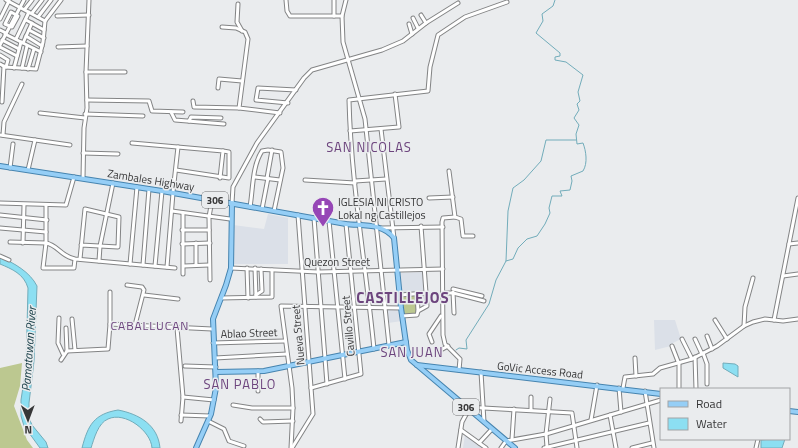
<svg xmlns="http://www.w3.org/2000/svg" width="798" height="448" viewBox="0 0 798 448" font-family="'Titillium Web',sans-serif">
<rect width="100%" height="100%" fill="#eaecee"/>
<g fill="#dbe0e8">
<path d="M268,214L288,218V264H233V225L264,229Z"/>
<path d="M424,272L425,293L401,294L400,273Z"/>
<path d="M400,308L402,321L388,323L387,309Z"/>
<path d="M654,320H675L681,339L673,343L671,346L655,350Z"/>
<path d="M465,435L483,448H463Z"/>
</g>
<g fill="#bcc890">
<path d="M416,294L417,310L415,313L404,314L401,296Z"/>
<path d="M22,363L20,386L14,406L27,440L33,448H0V368Z"/>
</g>
<g fill="#8cdff2" stroke="#72acba">
<path d="M0,257C14,263 30,272 37,286L34,361L29,403V418L32,425L46,442L48,448H40L24,426L21,416V400L26,367L28,288C24,274 12,269 0,264Z"/>
<path d="M723,363L735,364L738,366V377L723,368Z"/>
<path d="M118,410C139,414 158,425 160,448H152C151,431 125,411 108,419C98,423 94,439 91,448H82C88,425 94,414 118,410Z"/>
<path d="M771,439H785L782,448H761V440Z"/>
</g>
<g fill="none" stroke-linecap="round" stroke-linejoin="round">
<g stroke="#72acba" stroke-width="1">
<path d="M506,261L513,259L518,248L527,239L537,236L545,224L550,213L549,208L552,196H562L560,191L570,190L572,181L571,176L583,171C588,163 586,151 583,143L577,144L576,134L579,125L574,118L579,110L577,104L580,101L578,92L583,75L566,62L555,60V57L560,56V53L536,33L543,21L542,14L553,6L555,0"/>
<path d="M456,350L459,348L467,349L466,340L489,304L496,280L506,261L508,211L513,188L524,180L541,161L546,140H576"/>
</g>
<g stroke="#838485" stroke-width="5">
<g id="minor">
<path d="M6,0L45,21"/>
<path d="M286,0L287,11L290,16H342"/>
<path d="M334,0V16"/>
<path d="M346,0L342,16L343,42L365,119L389,345"/>
<path d="M238,4L237,22L242,31"/>
<path d="M25,9L32,0"/>
<path d="M11,12L18,16L12,27L5,24Z"/>
<path d="M32,13L42,0"/>
<path d="M421,15L426,23"/>
<path d="M57,16L89,15"/>
<path d="M38,17L51,0"/>
<path d="M413,18L418,28"/>
<path d="M0,19L9,1"/>
<path d="M26,20L44,30"/>
<path d="M409,24L412,34"/>
<path d="M222,27L236,28L245,32L248,39L239,108L280,113"/>
<path d="M0,30L6,33"/>
<path d="M29,30L44,38"/>
<path d="M5,34L41,52"/>
<path d="M26,36L42,46"/>
<path d="M16,39L29,12"/>
<path d="M2,40L19,49"/>
<path d="M23,43L32,23"/>
<path d="M0,45L24,0"/>
<path d="M0,47L17,56"/>
<path d="M58,47L87,46"/>
<path d="M0,55L8,60L6,67"/>
<path d="M0,64L5,67L36,69L43,42L45,21L61,0"/>
<path d="M14,68L21,42"/>
<path d="M22,68L27,46"/>
<path d="M28,69L34,49"/>
<path d="M86,72H125"/>
<path d="M218,88L219,79L242,81"/>
<path d="M87,100L149,101L152,111L183,112"/>
<path d="M193,101L194,107L239,108"/>
<path d="M2,102L4,66"/>
<path d="M288,103L256,100L258,88L296,90"/>
<path d="M171,112L175,120L224,124"/>
<path d="M40,113L85,118"/>
<path d="M85,114L143,116"/>
<path d="M189,121L191,117L221,118"/>
<path d="M381,129L394,238"/>
<path d="M350,131L399,127L395,94"/>
<path d="M0,135L70,145"/>
<path d="M3,135L4,122L22,84"/>
<path d="M132,143L223,151L220,178"/>
<path d="M83,153L118,154"/>
<path d="M10,168L13,144"/>
<path d="M28,170L35,140"/>
<path d="M176,170L229,178V152L223,151"/>
<path d="M449,171L455,217L461,219L463,236H473"/>
<path d="M255,177L280,180"/>
<path d="M83,178L84,128L87,108L86,72L89,0"/>
<path d="M267,178L272,150"/>
<path d="M305,180L355,183"/>
<path d="M355,181L386,179"/>
<path d="M173,192L178,147"/>
<path d="M429,198L453,197"/>
<path d="M0,203L66,205L74,177"/>
<path d="M232,203L233,187L257,143L304,78L312,70L382,50L403,41L426,23L458,3"/>
<path d="M250,207C253,190 252,166 262,151L268,150L281,152L283,168L274,211"/>
<path d="M262,209L268,178"/>
<path d="M172,211L230,219"/>
<path d="M0,215L47,220"/>
<path d="M455,217L443,218L442,222L443,335L445,344L460,359L459,370"/>
<path d="M314,218L327,384"/>
<path d="M329,221L345,379"/>
<path d="M0,228L46,232"/>
<path d="M381,228L443,227"/>
<path d="M182,230H209"/>
<path d="M10,242L46,243V205"/>
<path d="M23,243L24,205"/>
<path d="M182,244L210,243"/>
<path d="M789,244L798,243"/>
<path d="M0,256L9,260"/>
<path d="M75,259C60,256 58,245 46,243L43,268H74L75,259L175,268"/>
<path d="M80,259L85,209L119,217L118,247L81,245"/>
<path d="M99,261L100,246L113,183"/>
<path d="M130,264L137,187"/>
<path d="M143,265L149,189"/>
<path d="M196,265V243"/>
<path d="M155,266L162,191"/>
<path d="M184,266L209,265"/>
<path d="M167,267L173,193"/>
<path d="M231,268L318,272L443,269"/>
<path d="M247,268L248,298"/>
<path d="M255,268L256,297"/>
<path d="M183,274V213"/>
<path d="M783,276L798,274"/>
<path d="M210,280L209,217L212,200"/>
<path d="M127,285L142,287L144,290L135,325"/>
<path d="M453,289L482,296"/>
<path d="M110,292V324"/>
<path d="M453,292L454,313"/>
<path d="M443,293H453L484,301"/>
<path d="M417,294L418,311"/>
<path d="M144,295L178,299"/>
<path d="M256,295L262,291L261,269"/>
<path d="M400,295L426,293"/>
<path d="M221,298L272,297V270"/>
<path d="M402,316L417,315L418,311L427,306L421,226"/>
<path d="M59,318L58,343L63,354"/>
<path d="M72,319L75,350"/>
<path d="M715,320L727,339"/>
<path d="M774,320L798,198"/>
<path d="M744,326L745,307L753,278"/>
<path d="M66,328L67,351"/>
<path d="M177,328L183,397L181,421"/>
<path d="M707,336L712,349"/>
<path d="M682,339L692,359"/>
<path d="M695,339L702,354"/>
<path d="M432,342L429,334L441,316"/>
<path d="M213,343L285,341"/>
<path d="M672,346L679,364V389"/>
<path d="M374,349C366,266 351,183 349,100L428,91L430,67L438,35L465,17L507,2"/>
<path d="M437,352L448,346"/>
<path d="M703,353L707,364V384"/>
<path d="M695,357L696,389"/>
<path d="M215,358L287,354"/>
<path d="M635,358L636,376"/>
<path d="M61,360L67,351L108,349L110,324L212,329"/>
<path d="M185,366L216,367"/>
<path d="M481,372L484,422"/>
<path d="M311,388L361,374L346,224"/>
<path d="M619,388L621,412"/>
<path d="M623,388L625,377L653,374L660,368L692,359L717,346L744,326L753,322L765,319L783,321L798,319"/>
<path d="M258,391V371"/>
<path d="M645,391L654,448"/>
<path d="M183,397L214,400"/>
<path d="M233,405L252,408H293"/>
<path d="M466,407L572,413L577,448"/>
<path d="M531,410V397"/>
<path d="M181,415L210,416"/>
<path d="M610,415L616,448"/>
<path d="M260,419L263,422L293,421"/>
<path d="M591,420L597,385"/>
<path d="M208,421L224,429L229,441L244,446"/>
<path d="M461,430L486,448"/>
<path d="M512,439L514,409"/>
<path d="M479,443L492,429"/>
<path d="M547,447L546,434L550,399"/>
<path d="M291,448L293,408L292,388L281,306L401,308"/>
<path d="M292,448L313,414L298,215"/>
<path d="M458,448L462,422L469,409"/>
<path d="M501,448L506,441L546,434L661,400"/>
<path d="M544,448L649,423"/>
<path d="M632,448L652,443"/>
<path d="M756,448L758,439"/>
</g>
</g>
<g stroke="#4684af" stroke-width="6">
<g id="major">
<path d="M0,166L162,191L346,224C362,226 383,223 394,238L401,308L407,350L411,360L515,448"/>
<path d="M417,365L661,394"/>
<path d="M216,372L264,371L406,342"/>
<path d="M789,411L798,412"/>
<path d="M196,448L211,414L216,388L213,319L226,285L231,268L232,203"/>
</g>
</g>
<use href="#minor" stroke="#fff" stroke-width="3"/>
<use href="#major" stroke="#95cef6" stroke-width="4"/>
</g>
<defs>
<g id="church-pin" transform="scale(1.15)"><path d="M0 17L-7.5 6A9.5 9.5 0 1 1 7.5 6Z" fill="#9646b6" stroke="#eaecee"/><path d="M-1.2-6h2.4v3.5h3.3v2.4h-3.3V6h-2.4V-.1h-3.3v-2.4h3.3Z" fill="#fff"/></g>
</defs>
<g fill-rule="evenodd">
<use href="#church-pin" x="323" y="208"/>
</g>
<g text-anchor="middle" stroke-width="3" stroke-linejoin="round" paint-order="stroke">
<g fill="#eaecee" stroke="#6c6d6e" stroke-width="1">
<rect x="202" y="192" width="26" height="16" rx="3"/>
<rect x="453" y="399" width="26" height="16" rx="3"/>
</g>
<g font-size="10" font-weight="bold" fill="#363637">
<text x="215" y="204">306</text>
<text x="466" y="411">306</text>
</g>
<g font-size="11" fill="#363637" stroke="#eaecee">
<text transform="translate(151 180) rotate(9)" y="4">Zambales Highway</text>
<text x="337" y="266">Quezon Street</text>
<text transform="translate(348 326) rotate(-95)" y="4">Cavillo Street</text>
<text transform="translate(249 333) rotate(-2)" y="4">Ablao Street</text>
<text transform="translate(298 335) rotate(-95)" y="4">Nueva Street</text>
<text transform="translate(540 370) rotate(6)" y="4">GoVic Access Road</text>
</g>
<g font-size="11" fill="#363637" stroke="#eaecee" text-anchor="start">
<text x="338" y="206">IGLESIA NI CRISTO<tspan x="338" dy="13">Lokal ng Castillejos</tspan></text>
</g>
<g font-size="12" letter-spacing="1" fill="#6c447d" stroke="#eaecee">
<text x="150" y="330">CABALLUCAN</text>
</g>
<g font-size="12" font-style="italic" fill="#1c424b" stroke="#eaecee">
<text transform="translate(29 349) rotate(-86)" y="4">Pamatawan River</text>
</g>
<g font-size="13" letter-spacing="1" fill="#6c447d" stroke="#eaecee">
<text x="369" y="152">SAN NICOLAS</text>
<text x="412" y="357">SAN JUAN</text>
<text x="240" y="389">SAN PABLO</text>
</g>
<g font-size="15" font-weight="bold" letter-spacing="1" fill="#6c447d" stroke="#eaecee">
<text x="403" y="303">CASTILLEJOS</text>
</g>
</g>
<rect x="660" y="388" width="130" height="52" fill="#eaecee" stroke="#a2a3a5"/>
<rect x="668" y="401" width="20" height="6" fill="#95cef6" stroke="#a2a3a5"/>
<text x="696" y="408" font-size="12" fill="#363637">Road</text>
<rect x="668" y="418" width="20" height="12" fill="#8cdff2" stroke="#a2a3a5"/>
<text x="696" y="428" font-size="12" fill="#363637">Water</text>
<g transform="translate(28 420) rotate(179)" stroke="#eaecee" stroke-width="3" paint-order="stroke">
<path d="M0-3L7 15L0 10L-7 15Z" fill="#363637"/>
<text y="-6" font-size="11" font-weight="bold" text-anchor="middle" fill="#363637">N</text>
</g>
</svg>
